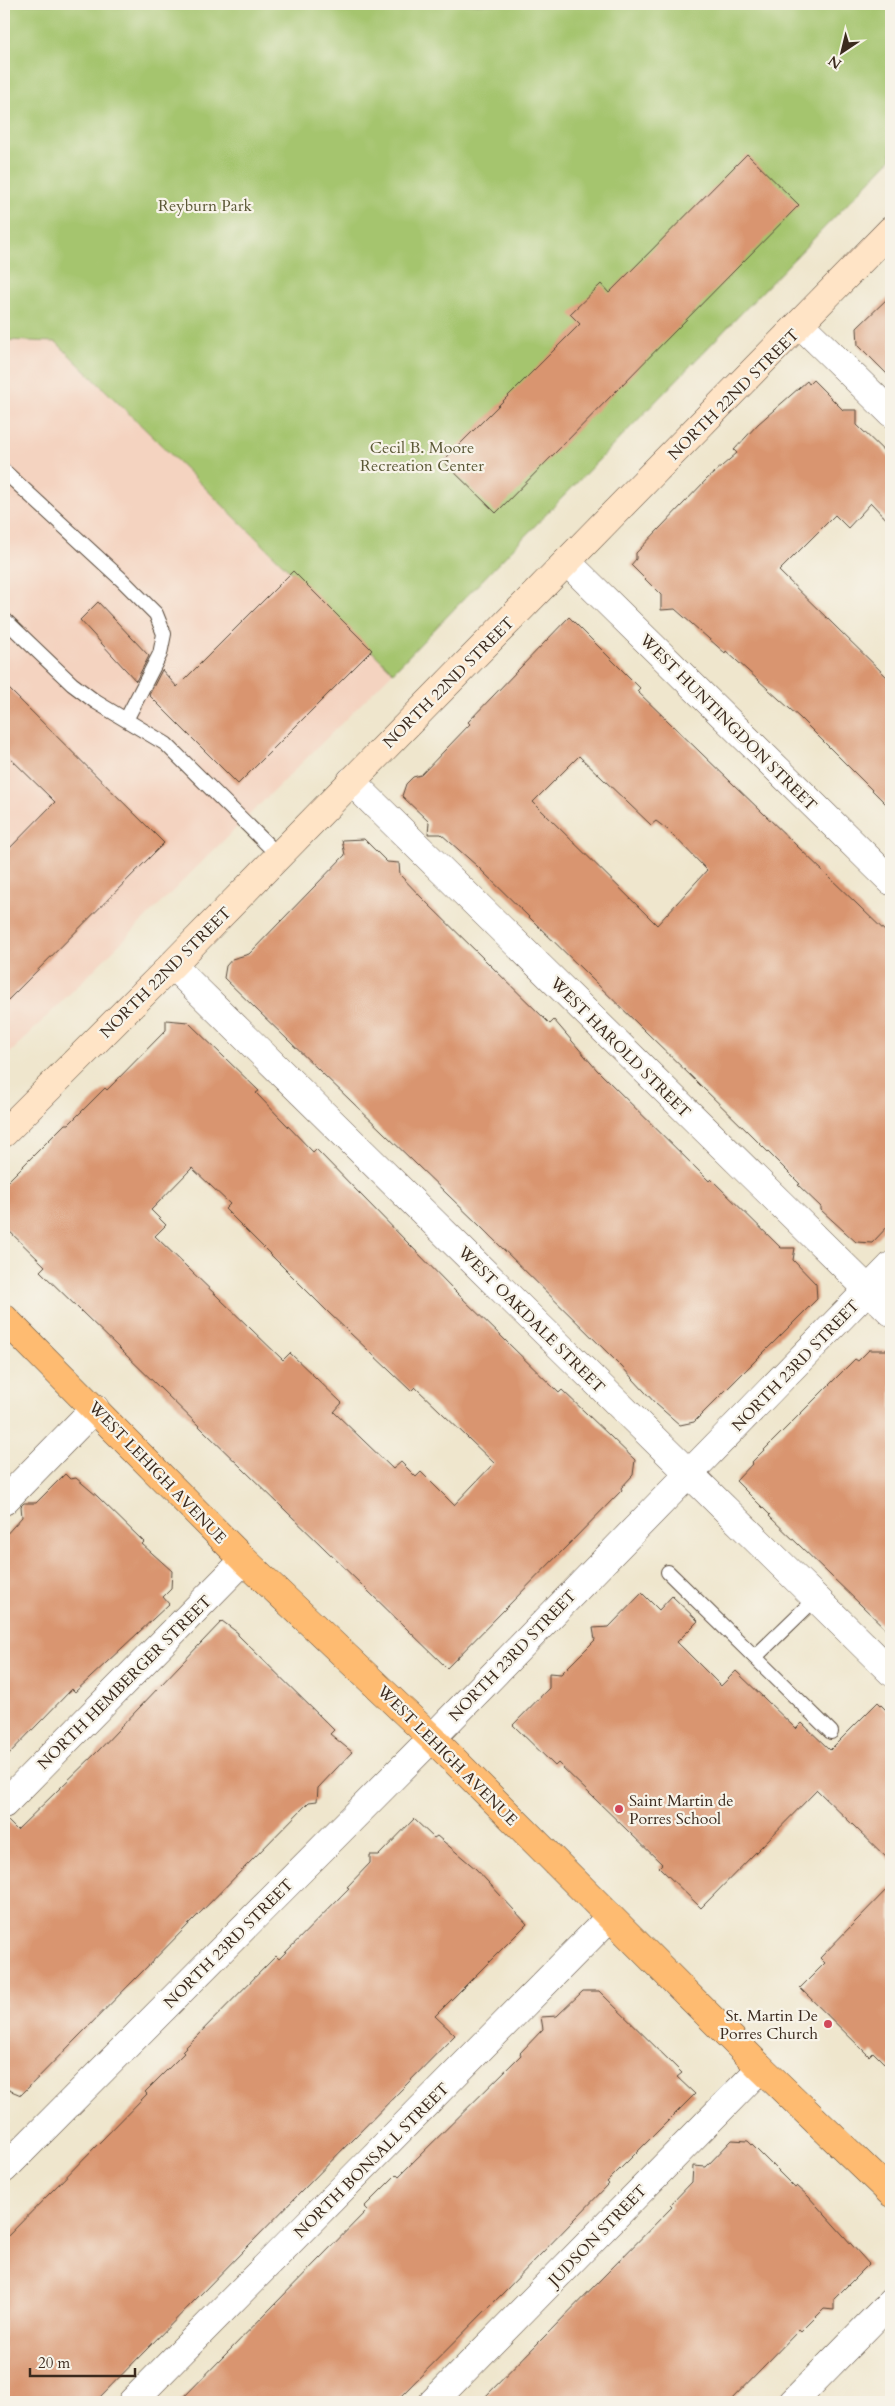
<svg xmlns="http://www.w3.org/2000/svg" width="895" height="2406" viewBox="0 0 895 2406" font-family="Cardo,serif">
<rect width="100%" height="100%" fill="#f7f3e8"/>
<filter id="ink" filterUnits="userSpaceOnUse"><feTurbulence type="fractalNoise" baseFrequency=".02" numOctaves="2"/><feDisplacementMap in="SourceGraphic" scale="10" xChannelSelector="R" yChannelSelector="G"/><feConvolveMatrix kernelMatrix="1 2 1 2 8 2 1 2 1" color-interpolation-filters="sRGB"/></filter>
<filter id="wash" filterUnits="userSpaceOnUse"><feTurbulence type="fractalNoise" baseFrequency=".0096" numOctaves="4" result="noise"/><feDisplacementMap in="SourceGraphic" scale="20" xChannelSelector="R" yChannelSelector="G"/><feGaussianBlur stdDeviation="1.12" result="paint"/><feColorMatrix in="noise" values="0 0 0 0 0 0 0 0 0 0 0 0 0 0 0 0 0 1.4 0 .05"/><feComposite in="paint" operator="in"/></filter>
<g filter="url(#wash)">
<rect width="100%" height="100%" fill="#efe6cd"/>
<path fill="#f4d3c0" d="M4,340L56,342L393,672L4,1059Z"/>
<path fill="#a5c56e" stroke="#707846" d="M4,4H798L891,7V159L393,672L56,342L4,340Z"/>
<g id="blocks">
<g fill="#d99570" fill-rule="evenodd">
<path d="M747,154L799,205L496,513L443,461L580,324L570,314L601,284L609,293Z"/>
<path d="M891,295V378L858,345L857,328Z"/>
<path d="M813,380L843,410H857V425L891,458V524L871,503L848,528L835,515L779,571L891,681V809L800,718L726,651L725,653L675,609L661,610V595L631,565L636,559V553L707,479L737,453L734,450L758,424L807,381L809,384Z"/>
<path d="M293,571L372,650L238,784L149,695L162,670L177,687Z"/>
<path d="M98,602L149,656L136,681L80,620Z"/>
<path d="M569,617L640,688L637,691L891,937V1223L872,1243L856,1242L821,1210V1207L798,1185L800,1184L753,1137L477,866L441,834H428L429,822L402,796L406,784L413,777L421,775L470,724L468,722ZM579,756L651,825L656,821L668,830L707,870L657,925L533,802Z"/>
<path d="M4,684L164,843L4,1004V854L55,802L4,752Z"/>
<path d="M364,839L387,862L399,863L400,875L422,898L550,1024L554,1020L597,1070L709,1181L711,1179L781,1248H795L793,1260L816,1284L817,1299L694,1422L680,1425L656,1404L622,1367L480,1226L224,978L226,966L232,959L249,954L345,855L342,840Z"/>
<path d="M166,1020L188,1022L259,1091L256,1093L313,1152L316,1149L455,1291L559,1393L562,1390L635,1460L633,1475L621,1488L622,1490L447,1668L40,1271L45,1266L4,1226V1185L65,1124H69L105,1088L107,1090L166,1030ZM192,1168L230,1204L225,1209L329,1313L411,1391L415,1387L494,1463L454,1505L421,1472L416,1477L401,1462L393,1469L334,1412L342,1403L290,1353L283,1360L155,1236L166,1225L151,1210Z"/>
<path d="M869,1350H891V1634L769,1516L770,1515L736,1481L753,1463L752,1462L855,1359L858,1361Z"/>
<path d="M65,1474L70,1479L76,1478L97,1496L144,1542L142,1544L172,1571L171,1589L163,1597L169,1604L75,1692L72,1689L4,1759V1537L22,1517L21,1506L24,1503H36Z"/>
<path d="M642,1593L659,1610L672,1596L698,1621L677,1642L721,1686L736,1671L796,1729L802,1723L830,1750L878,1702L891,1715V1862L817,1790L701,1908L659,1867L662,1864L558,1763L555,1766L513,1725L549,1688V1673L561,1674L595,1640L593,1628L609,1627Z"/>
<path d="M222,1621L238,1633V1635L334,1730L330,1734L352,1752L318,1788L317,1801L309,1802L21,2095L4,2088V1819H6L17,1830L98,1751Z"/>
<path d="M414,1819L434,1838L437,1836L476,1869L527,1924L435,2016L455,2035L95,2402H4V2240L147,2094L145,2092L184,2053L182,2051L276,1956L279,1959L349,1888L347,1887L370,1863V1855H379Z"/>
<path d="M891,1885V2070L873,2052L869,2056L800,1988L825,1963L820,1958Z"/>
<path d="M583,1991H599L682,2073L677,2077L695,2094L607,2182L609,2184L505,2291L395,2402H179L367,2210L364,2207L397,2174L399,2176L521,2055L520,2053L543,2029L541,2017L557,2016Z"/>
<path d="M732,2140L748,2141L795,2188L797,2186L808,2196L869,2264L834,2299V2310L824,2309L801,2332L799,2330L729,2402H480L672,2207L670,2205L692,2182L693,2166L706,2167Z"/>
</g>
</g>
</g>
<g filter="url(#ink)">
<use href="#blocks" fill-opacity="0" stroke="#564638" stroke-width="1"/>
<g fill="none" stroke-linecap="round" stroke-linejoin="round">
<g stroke="#564638" stroke-width="16">
<g id="service">
<path d="M4,471L121,579L156,614L164,634L160,654L127,718"/>
<path d="M4,619L72,684L96,702L166,744L279,856"/>
<path d="M668,1572L831,1732"/>
<path d="M755,1657L816,1598"/>
</g>
</g>
<g stroke="#564638" stroke-width="29">
<g id="minor">
<path d="M801,325L891,413"/>
<path d="M567,562L891,881"/>
<path d="M351,781L891,1312"/>
<path d="M172,965L891,1672"/>
<path d="M4,1501L95,1408"/>
<path d="M4,1804L244,1560"/>
<path d="M4,2169L432,1738L891,1266"/>
<path d="M132,2402L610,1917"/>
<path d="M433,2402L761,2068"/>
<path d="M793,2402L891,2302"/>
</g>
</g>
<g stroke="#564638" stroke-width="29">
<path id="secondary" d="M4,1133L172,965L891,230"/>
</g>
<g stroke="#564638" stroke-width="29">
<path id="primary" d="M4,1318L244,1560L432,1738L761,2068L891,2193"/>
</g>
<use href="#service" stroke="#fff" stroke-width="14"/>
<use href="#minor" stroke="#fff" stroke-width="28"/>
<use href="#secondary" stroke="#ffe4c6" stroke-width="28"/>
<use href="#primary" stroke="#febb71" stroke-width="28"/>
</g>
</g>
<g fill="#d1495b" stroke="#f7f3e8" stroke-width="2">
<circle cx="619" cy="1809" r="5"/>
<circle cx="828" cy="2024" r="5"/>
</g>
<g text-anchor="middle" stroke-width="4.5" stroke-linejoin="round" paint-order="stroke">
<g font-size="16" fill="#5b5836" stroke="#f7f3e8">
<text x="205" y="211">Reyburn Park</text>
<text x="422" y="453">Cecil B. Moore<tspan x="422" dy="18">Recreation Center</tspan></text>
</g>
<g font-size="16" fill="#3b2a1e" stroke="#f7f3e8">
<text transform="translate(733 394) rotate(-45)" y="6">NORTH 22ND STREET</text>
<text transform="translate(448 682) rotate(-45)" y="6">NORTH 22ND STREET</text>
<text transform="translate(729 722) rotate(45)" y="6">WEST HUNTINGDON STREET</text>
<text transform="translate(165 972) rotate(-45)" y="6">NORTH 22ND STREET</text>
<text transform="translate(621 1047) rotate(45)" y="6">WEST HAROLD STREET</text>
<text transform="translate(532 1319) rotate(45)" y="6">WEST OAKDALE STREET</text>
<text transform="translate(795 1365) rotate(-46)" y="6">NORTH 23RD STREET</text>
<text transform="translate(158 1472) rotate(46)" y="6">WEST LEHIGH AVENUE</text>
<text transform="translate(512 1655) rotate(-46)" y="6">NORTH 23RD STREET</text>
<text transform="translate(124 1682) rotate(-45)" y="6">NORTH HEMBERGER STREET</text>
<text transform="translate(448 1755) rotate(45)" y="6">WEST LEHIGH AVENUE</text>
<text transform="translate(228 1943) rotate(-45)" y="6">NORTH 23RD STREET</text>
<text transform="translate(371 2160) rotate(-45)" y="6">NORTH BONSALL STREET</text>
<text transform="translate(597 2235) rotate(-46)" y="6">JUDSON STREET</text>
</g>
<g font-size="16" fill="#3b2a1e" stroke="#f7f3e8" text-anchor="start">
<text x="629" y="1806">Saint Martin de<tspan x="629" dy="18">Porres School</tspan></text>
<text x="818" y="2021" text-anchor="end">St. Martin De<tspan x="818" dy="18">Porres Church</tspan></text>
</g>
</g>
<rect width="895" height="2406" fill="none" stroke="#f7f3e8" stroke-width="20"/>
<g transform="translate(842 52) rotate(215)" stroke="#f7f3e8" stroke-width="4" paint-order="stroke">
<path d="M0-4L9 19L0 12L-9 19Z" fill="#3b2a1e"/>
<text y="-8" font-size="14" font-weight="bold" text-anchor="middle" fill="#3b2a1e">N</text>
</g>
<path d="M30 2368v8h105v-8" fill="none" stroke="#3b2a1e" stroke-width="2.5"/>
<text x="38" y="2368" font-size="15" fill="#3b2a1e" stroke="#f7f3e8" stroke-width="4" paint-order="stroke">20 m</text>
</svg>
